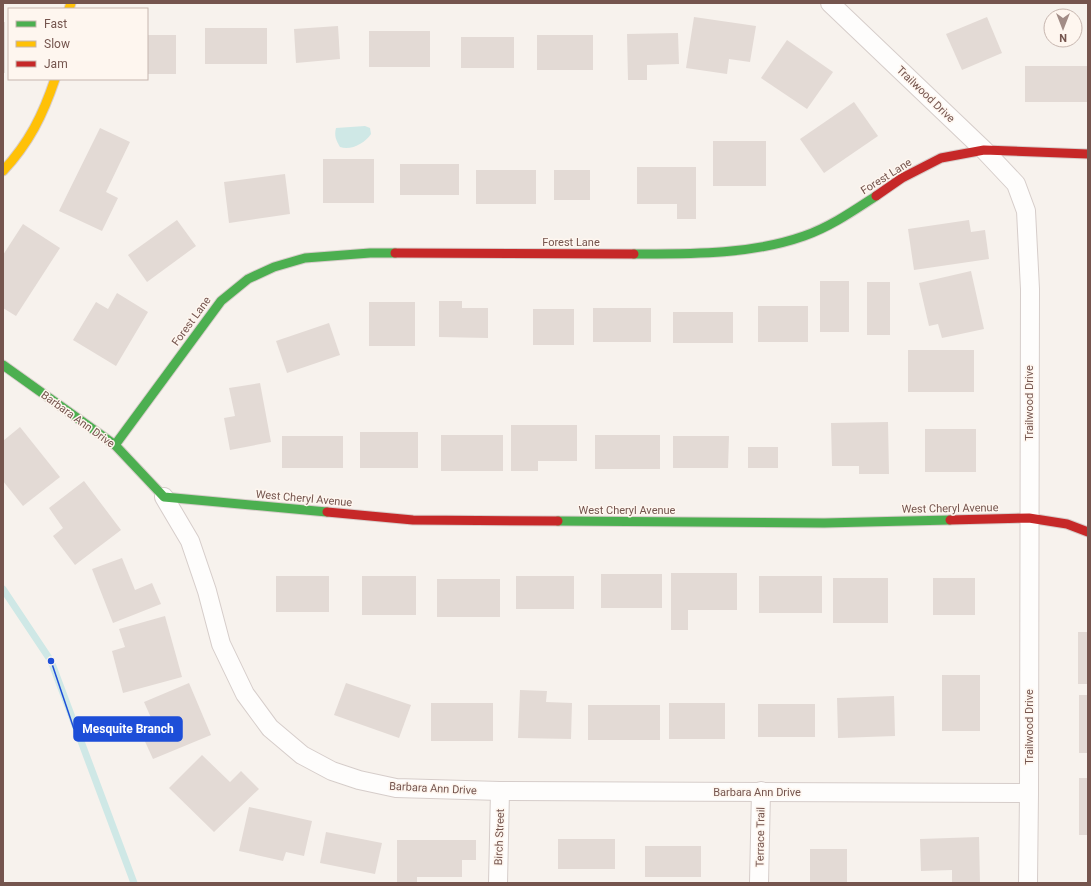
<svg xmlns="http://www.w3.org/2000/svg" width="1091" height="886" viewBox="0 0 1091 886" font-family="Roboto,sans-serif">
<rect width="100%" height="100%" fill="#f7f2ed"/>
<path fill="#cfe8e6" d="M365,126L370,128L371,134C365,143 351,151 340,147C336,140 334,136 336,128Z"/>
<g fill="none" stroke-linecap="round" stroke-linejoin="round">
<path stroke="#cfe8e6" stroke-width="7" d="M3,589L51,661L134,883"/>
</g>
<g fill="#e3dad5">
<path d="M694,17L756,26L750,62L729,59L727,74L686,68Z"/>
<path d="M987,17L1002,53L962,70L946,34Z"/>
<rect x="3" y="22" width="2" height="51"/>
<path d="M338,26L340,59L296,63L294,29Z"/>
<rect x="205" y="28" width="62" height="36"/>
<rect x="369" y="31" width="61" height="36"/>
<path d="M678,33L679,64L647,65V80H628L627,34Z"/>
<rect x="147" y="35" width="29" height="39"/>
<rect x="537" y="35" width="56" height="35"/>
<rect x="461" y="37" width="53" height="31"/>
<path d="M787,40L833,72L807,109L761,78Z"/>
<rect x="1025" y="66" width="63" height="36"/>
<path d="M854,102L878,136L824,173L800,139Z"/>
<path d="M100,128L130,142L106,192L118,198L102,231L59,211Z"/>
<rect x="713" y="141" width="53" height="45"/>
<rect x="323" y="159" width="51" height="44"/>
<rect x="400" y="164" width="59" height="31"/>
<path d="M637,167H696V219H677V204H637Z"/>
<rect x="476" y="170" width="60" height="34"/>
<rect x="554" y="170" width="36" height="30"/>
<path d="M285,174L290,214L229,223L224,182Z"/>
<path d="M177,220L196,246L147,282L128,255Z"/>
<path d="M969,220L971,232L985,230L989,259L914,270L908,229Z"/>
<path d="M23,224L60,248L16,316L3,308V255Z"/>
<path d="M971,271L984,329L942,338L938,324L929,326L919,283Z"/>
<rect x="820" y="281" width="29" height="51"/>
<rect x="867" y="282" width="23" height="53"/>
<path d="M117,293L148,312L116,366L73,340L96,302L108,309Z"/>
<path d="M439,301H462V308H488V338L439,337Z"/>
<rect x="369" y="302" width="46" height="44"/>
<rect x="758" y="306" width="50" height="36"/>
<rect x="593" y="308" width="58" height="34"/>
<rect x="533" y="309" width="41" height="36"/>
<rect x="673" y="312" width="60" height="31"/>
<path d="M329,323L340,355L287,373L276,341Z"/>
<rect x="908" y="350" width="66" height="42"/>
<path d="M260,383L271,442L230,450L224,418L235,416L229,388Z"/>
<path d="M888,422L889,474H859V466H832L831,423Z"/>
<path d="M511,425H577V461H538V471H511Z"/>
<path d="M20,427L60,477L23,506L3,481V441Z"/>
<rect x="925" y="429" width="51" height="43"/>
<rect x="360" y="432" width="58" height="36"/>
<rect x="441" y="435" width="62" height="36"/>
<rect x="595" y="435" width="65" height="34"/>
<rect x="282" y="436" width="61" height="32"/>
<path d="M673,436H729L728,468H673Z"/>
<rect x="748" y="447" width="30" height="21"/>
<path d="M84,481L121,530L75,565L53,536L63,528L49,508Z"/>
<path d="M122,558L135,590L152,583L161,604L113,623L92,569Z"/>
<path d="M671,573H737V610H688V630H671Z"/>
<rect x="601" y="574" width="61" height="34"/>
<rect x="276" y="576" width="53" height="36"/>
<rect x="362" y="576" width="54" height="39"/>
<rect x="516" y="576" width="58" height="33"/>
<rect x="759" y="576" width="63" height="37"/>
<rect x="833" y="578" width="55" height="45"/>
<rect x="933" y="578" width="42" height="37"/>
<rect x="437" y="579" width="63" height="38"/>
<path d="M165,616L182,677L123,693L112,651L125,647L119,629Z"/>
<rect x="1078" y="632" width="10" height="52"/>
<rect x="942" y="675" width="38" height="56"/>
<path d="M189,683L211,735L153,759L142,735L156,729L144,702Z"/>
<path d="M346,683L411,705L399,738L334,715Z"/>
<path d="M520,690L547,691L546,702L572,703L571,739L518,738Z"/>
<rect x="1079" y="695" width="9" height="58"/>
<path d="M894,696L895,736L838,738L837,698Z"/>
<rect x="431" y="703" width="62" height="38"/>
<rect x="669" y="703" width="56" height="36"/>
<rect x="758" y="704" width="57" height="33"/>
<rect x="588" y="705" width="72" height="35"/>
<path d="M202,755L230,782L241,771L259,789L214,832L169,788Z"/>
<rect x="1079" y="778" width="9" height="57"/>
<path d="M249,807L312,821L304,856L286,852L283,861L239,851Z"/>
<path d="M326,832L382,843L375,874L320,863Z"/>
<path d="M979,837L980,883H952V870L921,871L920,839Z"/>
<rect x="558" y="839" width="57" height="30"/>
<path d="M397,840H476V860H462V877H417V883H397Z"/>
<rect x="645" y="846" width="56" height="31"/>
<rect x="810" y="849" width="37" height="34"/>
</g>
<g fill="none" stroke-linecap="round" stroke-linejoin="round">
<g stroke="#d6cdca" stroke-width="20">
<g id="street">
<path d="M830,3L984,150L1016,184L1026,211L1030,289L1029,793L1028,883"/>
<path d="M164,497L190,541L207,591L221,644L245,694L270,728L302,755L332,771L359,780L396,788L500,791L1029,793"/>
<path d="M498,883L500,791"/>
<path d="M759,883L761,791"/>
</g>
</g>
<g stroke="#d7cdca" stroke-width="11">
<g id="fast">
<path d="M634,254C690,254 750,255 804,236C830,227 853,211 876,196"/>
<path d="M3,365L115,445L164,497L327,512"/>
<path d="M115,445L221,301L248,279L274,267L305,258L370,253H395"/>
<path d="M558,521L824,523L950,520"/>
</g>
</g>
<g stroke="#d7cdca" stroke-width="11">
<g id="slow">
<path d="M69,9L71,3"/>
<path d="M3,171C29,143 43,115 55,79"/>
</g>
</g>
<g stroke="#d7cdca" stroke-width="11">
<g id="jam">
<path d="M876,196L902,178L941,158L984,150L1088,154"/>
<path d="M395,253L634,254"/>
<path d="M327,512L413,520L558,521"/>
<path d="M950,520L1029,518L1067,524L1088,532"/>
</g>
</g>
<use href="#street" stroke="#fefdfc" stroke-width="18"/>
<use href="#fast" stroke="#4caf50" stroke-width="9"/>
<use href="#slow" stroke="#ffc107" stroke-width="9"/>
<use href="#jam" stroke="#c62828" stroke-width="9"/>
</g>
<g text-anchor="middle" stroke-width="3" stroke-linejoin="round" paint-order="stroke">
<g font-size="11" fill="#75554e" stroke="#fef6ef">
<text transform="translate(926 94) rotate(44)" y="4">Trailwood Drive</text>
<text transform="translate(886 176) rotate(-32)" y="4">Forest Lane</text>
<text x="571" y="246">Forest Lane</text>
<text transform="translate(191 321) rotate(-54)" y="4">Forest Lane</text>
<text transform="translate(1029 403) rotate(-90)" y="4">Trailwood Drive</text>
<text transform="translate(78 419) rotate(36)" y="4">Barbara Ann Drive</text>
<text transform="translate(304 498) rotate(5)" y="4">West Cheryl Avenue</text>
<text transform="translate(950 508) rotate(-1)" y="4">West Cheryl Avenue</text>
<text x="627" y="514">West Cheryl Avenue</text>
<text transform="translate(1029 727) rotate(-90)" y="4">Trailwood Drive</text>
<text transform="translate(433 788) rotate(3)" y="4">Barbara Ann Drive</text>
<text x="757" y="796">Barbara Ann Drive</text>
<text transform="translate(499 837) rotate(-88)" y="4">Birch Street</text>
<text transform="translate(760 837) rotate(-89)" y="4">Terrace Trail</text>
</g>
</g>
<path fill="none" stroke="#1d4ed8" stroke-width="1.5" d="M51 661L74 729"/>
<circle fill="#1d4ed8" stroke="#fef6ef" stroke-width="1.5" cx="51" cy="661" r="4"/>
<rect fill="#1d4ed8" stroke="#1d4ed8" stroke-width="1.5" x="74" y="717" width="108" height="24" rx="4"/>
<g font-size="12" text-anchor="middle" font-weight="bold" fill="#fff">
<text x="128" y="733">Mesquite Branch</text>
</g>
<rect width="1091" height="886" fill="none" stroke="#75554e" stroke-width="8"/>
<rect x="8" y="8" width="140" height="72" fill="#fef6ef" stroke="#c7b6af"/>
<rect x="16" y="21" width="20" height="6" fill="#4caf50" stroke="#c7b6af"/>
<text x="44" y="28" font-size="12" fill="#75554e">Fast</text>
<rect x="16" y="41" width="20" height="6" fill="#ffc107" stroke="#c7b6af"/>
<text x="44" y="48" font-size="12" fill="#75554e">Slow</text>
<rect x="16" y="61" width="20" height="6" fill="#c62828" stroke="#c7b6af"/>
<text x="44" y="68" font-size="12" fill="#75554e">Jam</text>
<g transform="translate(1063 28) rotate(180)"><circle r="19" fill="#fef6ef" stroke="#c7b6af"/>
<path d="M0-3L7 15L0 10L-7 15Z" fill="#a28c86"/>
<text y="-6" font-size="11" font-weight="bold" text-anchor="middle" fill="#75554e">N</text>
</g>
</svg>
